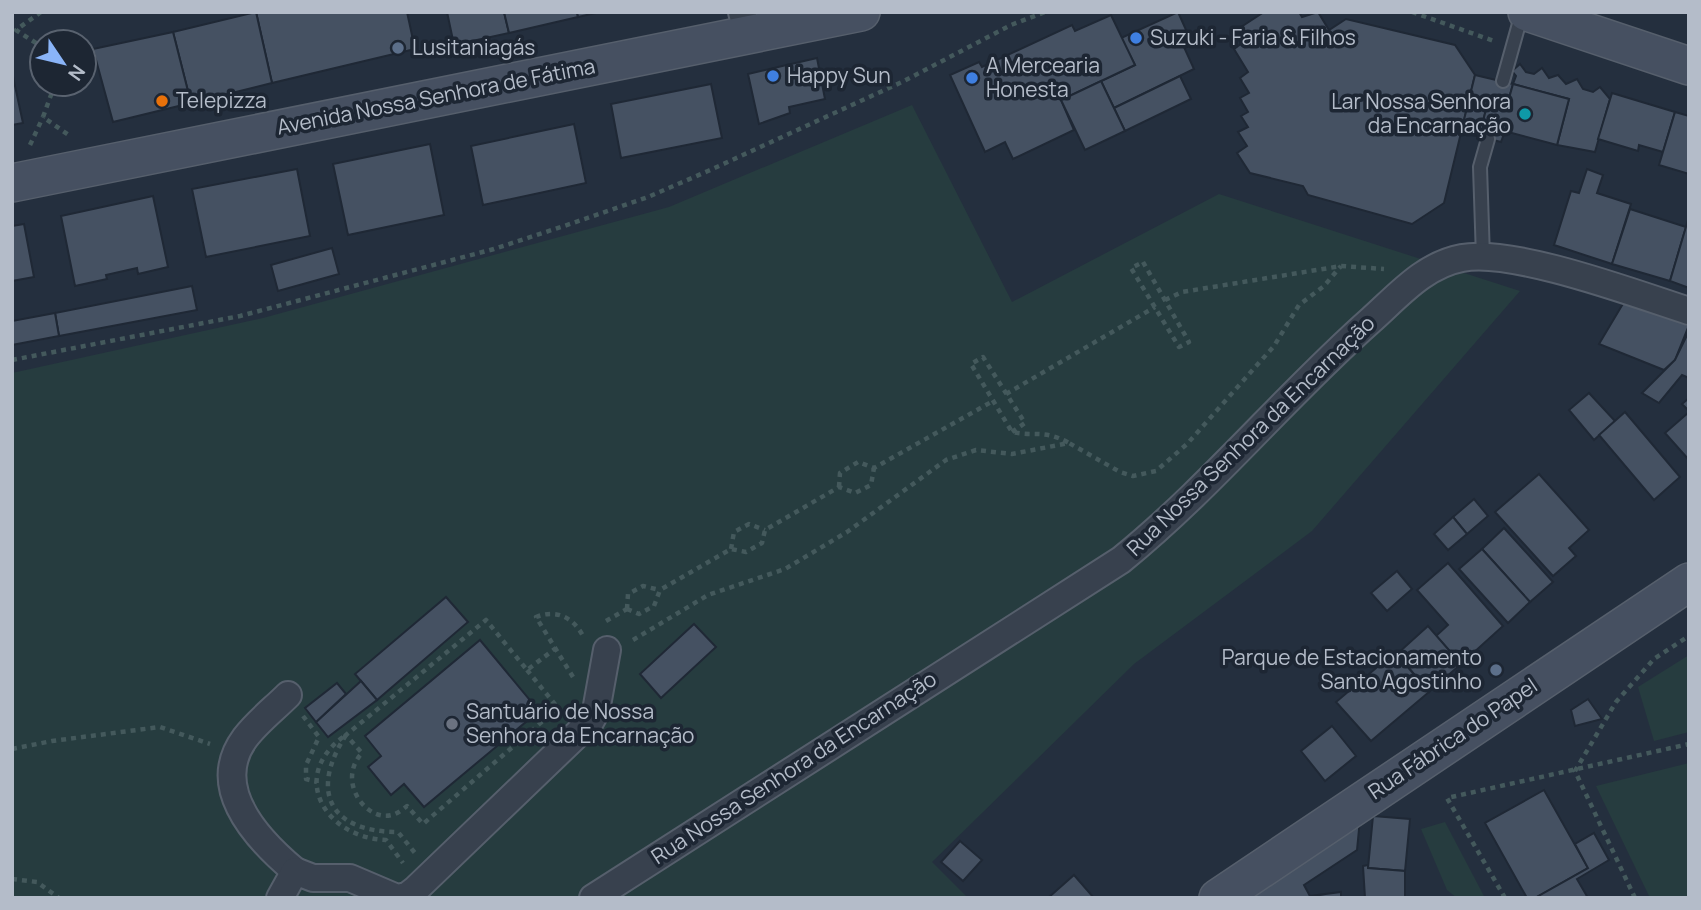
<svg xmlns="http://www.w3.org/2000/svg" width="1701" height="910" viewBox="0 0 1701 910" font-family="Manrope,sans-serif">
<rect width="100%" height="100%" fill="#242f3e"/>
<g fill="#263c3f">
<path d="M912,105L1012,302L1219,194L1520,291L1312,531L1134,664L932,862L966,896L963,898H12V373L263,318L669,207Z"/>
<path d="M1689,655V732L1654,741L1638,687Z"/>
<path d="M1689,763V898H1650L1596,786Z"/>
<path d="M1445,822L1485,898H1457L1447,890L1421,829Z"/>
</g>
<g fill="#455162" stroke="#1f2835" stroke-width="2">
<path d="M256,12H407L415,49L272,83Z"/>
<path d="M256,12L272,83L191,103L173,32Z"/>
<path d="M447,12H504L509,33L454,45Z"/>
<path d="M504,12H577L578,17L509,33Z"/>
<path d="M577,12H600L578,17Z"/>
<path d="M1178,12L1191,41L1183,45L1194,69L1114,108L1101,81L1135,65L1121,38Z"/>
<path d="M1264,12H1299L1302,17L1318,12L1329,30L1346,19L1455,45L1475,75L1444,203L1412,224L1308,195L1303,186L1250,173L1237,153L1247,146L1238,132L1248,127L1241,116L1248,112L1240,98L1249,93L1240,78L1248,72L1234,49L1245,41L1238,29Z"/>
<path d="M1111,15L1135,65L1061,100L1074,130L1013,159L1005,142L985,152L950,75L979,62L982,67L1072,25L1075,31Z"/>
<path d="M173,32L191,103L113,122L93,49Z"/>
<path d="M817,58L825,99L789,107L790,113L759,124L748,74Z"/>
<path d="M1520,64L1526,72L1534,74L1542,68L1549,78L1558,75L1566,84L1577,79L1583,89L1593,92L1600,87L1610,99L1595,152L1557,145L1569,99L1513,84L1516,76L1512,71Z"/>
<path d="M12,72L23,123L12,125Z"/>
<path d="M1475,75L1513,84L1508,102L1489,98L1482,125L1505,131L1501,142L1461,132Z"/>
<path d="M1180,76L1191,99L1125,131L1114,108Z"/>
<path d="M1101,81L1125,131L1085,150L1061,100Z"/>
<path d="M711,84L722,138L621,158L611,104Z"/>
<path d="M1513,84L1569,99L1557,145L1482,125L1489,98L1508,102Z"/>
<path d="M1612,93L1675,112L1663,152L1639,145L1638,151L1598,139Z"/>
<path d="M1675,112L1689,116V174L1659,165Z"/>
<path d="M574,124L586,183L483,205L471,146Z"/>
<path d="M430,144L444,215L348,235L333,164Z"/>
<path d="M297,169L310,236L206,257L192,189Z"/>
<path d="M1587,169L1603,175L1597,193L1631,204L1612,264L1554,245L1571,191L1579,193Z"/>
<path d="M153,196L168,267L138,274L137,268L106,275L107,279L75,286L61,216Z"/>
<path d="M1630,209L1686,227L1670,281L1612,264Z"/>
<path d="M1688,220H1689V288L1670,281Z"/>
<path d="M24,224L34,277L12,281V226Z"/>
<path d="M332,248L339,274L278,291L271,265Z"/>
<path d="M192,286L197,310L59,336L55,313Z"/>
<path d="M1624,302L1689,325L1675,360L1664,370L1599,344Z"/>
<path d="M55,313L59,336L12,345V321Z"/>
<path d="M1689,331V378L1682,375L1659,403L1642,393L1675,360Z"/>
<path d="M1589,393L1615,421L1594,440L1569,410Z"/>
<path d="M1689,398V411L1682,404Z"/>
<path d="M1625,412L1680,477L1654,500L1599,435Z"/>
<path d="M1689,412V460L1665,433Z"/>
<path d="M1539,474L1589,530L1569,548L1576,556L1553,576L1495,512Z"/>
<path d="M1474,499L1488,516L1467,534L1453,517Z"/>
<path d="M1453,517L1467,534L1448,550L1434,534Z"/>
<path d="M1504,528L1553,582L1530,602L1482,549Z"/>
<path d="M1482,549L1530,602L1508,623L1459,569Z"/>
<path d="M1448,563L1503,626L1461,664L1436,636L1448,625L1417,590Z"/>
<path d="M1397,571L1412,589L1387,611L1371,593Z"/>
<path d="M446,597L468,622L377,700L355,674Z"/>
<path d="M694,624L716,647L661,698L640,674Z"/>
<path d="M1428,626L1461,664L1429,692L1397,654Z"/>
<path d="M480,640L539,711L424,807L404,784L391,795L368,767L381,756L365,736Z"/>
<path d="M1395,652L1429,692L1371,741L1336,702Z"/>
<path d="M361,681L377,700L328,737L316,722Z"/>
<path d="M337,683L346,694L316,722L305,708Z"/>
<path d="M1588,699L1602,719L1575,726L1571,710Z"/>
<path d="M1332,726L1356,756L1325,781L1301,751Z"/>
<path d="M1544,790L1588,868L1535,898H1527L1485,823Z"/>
<path d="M1373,816L1410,819L1405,871L1368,868Z"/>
<path d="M1360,819L1357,850L1304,885L1311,898H1249Z"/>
<path d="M1594,833L1609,860L1577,879L1588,898H1535L1588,868L1575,844Z"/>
<path d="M960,841L982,860L963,881L941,862Z"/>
<path d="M1368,865V868L1405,871V898H1365L1363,866Z"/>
<path d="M1074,875L1094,898H1048Z"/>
<path d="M1341,892V898L1310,896Z"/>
</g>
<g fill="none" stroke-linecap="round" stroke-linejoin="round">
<g stroke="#565f6c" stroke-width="16">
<g id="lane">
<path d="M1503,81L1522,13"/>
<path d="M1483,257L1480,167L1488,139"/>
</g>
</g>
<g stroke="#565f6c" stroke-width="30">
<g id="street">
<path d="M742,12L748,36"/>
<path d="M288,695C274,709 257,722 245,738C208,788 258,840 295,871"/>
<path d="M280,898L295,871L313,878H350L397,898L407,896L416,889L590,722L596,711L607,650"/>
<path d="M593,898L1121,560C1211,487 1284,397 1371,320C1398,296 1424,265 1462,258C1513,248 1636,294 1689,311"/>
</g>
</g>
<g stroke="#565f6c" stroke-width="40">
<g id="secondary">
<path d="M1527,12L1689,66"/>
<path d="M12,183L861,12"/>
<path d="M1218,898L1689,582"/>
</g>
</g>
<g stroke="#44595c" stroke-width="4.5" stroke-dasharray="5 5" stroke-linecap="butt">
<path d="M41,12L16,30L42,47"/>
<path d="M1412,12L1494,41"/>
<path d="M55,84L43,117L70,136"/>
<path d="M30,145L43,117"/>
<path d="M1143,262L1189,342L1179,347L1131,268Z"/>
<path d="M1165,300L1182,292L1341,266L1384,269"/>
<path d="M12,360L240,316L494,249L573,223L648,197L708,171L902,82L1011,25L1045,12"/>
<path d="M1006,394L1155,307"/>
<path d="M1012,432L1025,423L983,357L971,364L1012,432C1036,437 1043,429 1069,443"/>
<path d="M839,487L840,473L858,462L874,468L993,401"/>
<path d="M731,549L734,532L749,524L765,530"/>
<path d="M627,609L639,614L654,606L660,590L731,549L746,552L762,543L765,530L839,487L855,493L871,485L874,468"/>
<path d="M627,609L628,594L643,586L660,590"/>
<path d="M606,621L627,609"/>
<path d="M633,640L708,595L785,569L847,532L946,460L976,450L1012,454L1069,443L1120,472L1133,476L1156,471L1187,444L1274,346L1299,305L1324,286L1341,266"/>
<path d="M527,670L558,708L423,824L407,806C403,809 397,814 392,815C366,822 336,781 362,753L346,735L486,620L527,670L556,648"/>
<path d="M573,677L536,617C556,609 573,617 583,636"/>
<path d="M303,716L319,737L306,765V779L317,782"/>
<path d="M346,735C309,792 330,832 398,832L415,853"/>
<path d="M343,737C288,778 327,838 386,840L403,863"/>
<path d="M12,749L52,741L160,727L210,744"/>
<path d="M12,879L37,882L59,898"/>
<path d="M1505,898L1447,798L1689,744"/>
<path d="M1635,898L1575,771L1616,702L1654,659L1689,636"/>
</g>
<use href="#lane" stroke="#38414e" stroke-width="12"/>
<use href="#street" stroke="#38414e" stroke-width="26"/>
<use href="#secondary" stroke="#465061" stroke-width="37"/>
</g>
<g fill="#3f7fe0" stroke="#1d2633" stroke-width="2.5">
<circle cx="1136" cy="38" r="7"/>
<circle cx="773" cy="76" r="7"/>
<circle cx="972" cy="78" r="7"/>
</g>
<g fill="#5c6f8a" stroke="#1d2633" stroke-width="2.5">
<circle cx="398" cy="48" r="7"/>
<circle cx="1496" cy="670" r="7"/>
</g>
<circle fill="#e8710a" stroke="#1d2633" stroke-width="2.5" cx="162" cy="101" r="7"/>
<circle fill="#0f9aa8" stroke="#1d2633" stroke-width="2.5" cx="1525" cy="114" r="7"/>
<circle fill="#6b7280" stroke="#1d2633" stroke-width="2.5" cx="452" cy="724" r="7"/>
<g text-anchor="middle" stroke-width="7" stroke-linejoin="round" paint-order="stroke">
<g font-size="21" fill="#b4bcc9" stroke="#1d2633" text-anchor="start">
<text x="1150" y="45">Suzuki - Faria &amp; Filhos</text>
<text x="412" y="55">Lusitaniagás</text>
<text x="986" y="73">A Mercearia<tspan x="986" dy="24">Honesta</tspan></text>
<text x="787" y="83">Happy Sun</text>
<text x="176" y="108">Telepizza</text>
<text x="1511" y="109" text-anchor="end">Lar Nossa Senhora<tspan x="1511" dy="24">da Encarnação</tspan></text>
<text x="1482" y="665" text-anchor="end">Parque de Estacionamento<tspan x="1482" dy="24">Santo Agostinho</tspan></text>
<text x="466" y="719">Santuário de Nossa<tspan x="466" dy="24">Senhora da Encarnação</tspan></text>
</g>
<g font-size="21" fill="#b4bcc9" stroke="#1d2633">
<text transform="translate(436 97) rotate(-11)" y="7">Avenida Nossa Senhora de Fátima</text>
<text transform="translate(1251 436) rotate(-44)" y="7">Rua Nossa Senhora da Encarnação</text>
<text transform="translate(1453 739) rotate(-34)" y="7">Rua Fábrica do Papel</text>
<text transform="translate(794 768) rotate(-33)" y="7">Rua Nossa Senhora da Encarnação</text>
</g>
</g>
<rect width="1701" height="910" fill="none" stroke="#b4bcc9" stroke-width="28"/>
<g transform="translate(63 63) rotate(125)"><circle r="33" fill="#1d2633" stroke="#59626f" stroke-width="2"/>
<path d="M0-5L12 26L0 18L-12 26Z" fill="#8ab4f8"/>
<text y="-10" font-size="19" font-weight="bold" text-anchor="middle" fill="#b4bcc9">N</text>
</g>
</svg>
